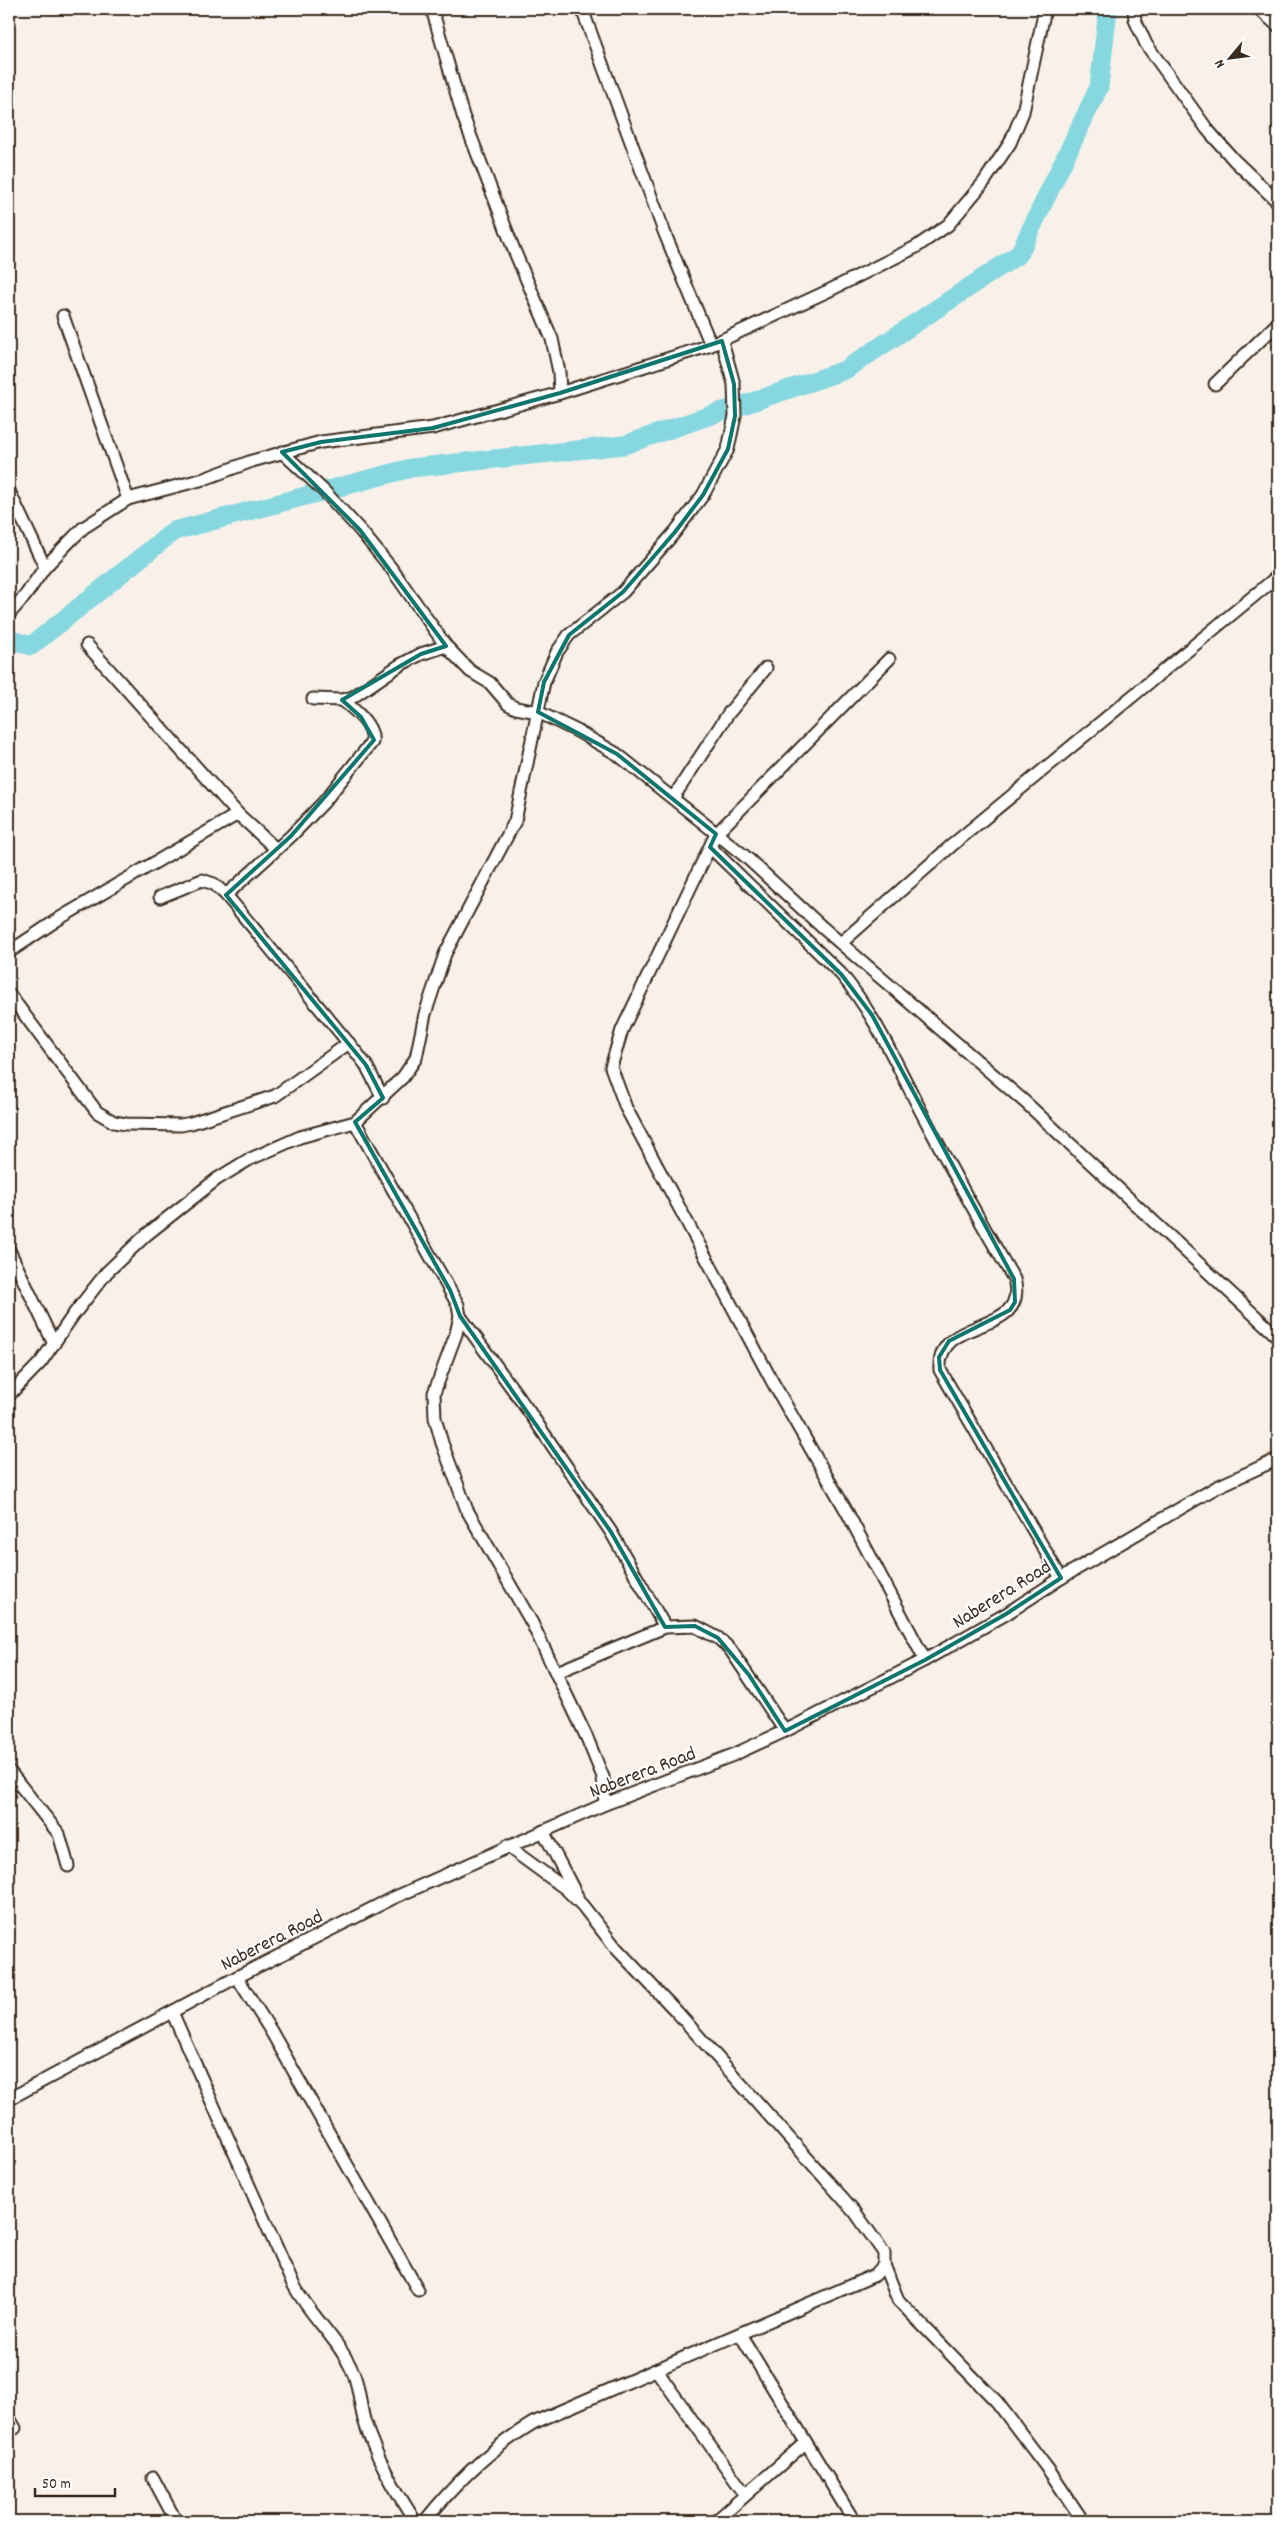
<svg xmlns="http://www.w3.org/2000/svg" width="1287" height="2530" viewBox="0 0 1287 2530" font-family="Dekko,sans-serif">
<rect width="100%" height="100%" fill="#f9f1e9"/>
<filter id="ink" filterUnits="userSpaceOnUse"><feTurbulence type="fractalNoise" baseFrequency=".02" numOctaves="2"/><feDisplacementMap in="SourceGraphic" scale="10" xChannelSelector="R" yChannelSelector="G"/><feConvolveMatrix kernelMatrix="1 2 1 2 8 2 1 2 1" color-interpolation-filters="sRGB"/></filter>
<g filter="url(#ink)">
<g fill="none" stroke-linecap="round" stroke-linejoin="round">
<g stroke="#87d7e1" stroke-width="19">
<path d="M743,405L845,370L1019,254L1099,87L1108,9"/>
<path d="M9,639L31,646L174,531L411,468L624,445L726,410"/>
</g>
<g stroke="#3b2a1e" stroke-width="15">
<g id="minor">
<path d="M432,9L463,116L514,250L552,339L559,372L560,393"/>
<path d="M582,9L665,234L711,345"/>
<path d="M1134,9L1135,20L1146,44L1207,129L1234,160L1278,202"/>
<path d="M1259,9L1278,26"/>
<path d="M63,316L128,499"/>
<path d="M1215,384L1278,323"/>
<path d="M282,452L324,491L360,530L391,568L446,646L470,671L490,683L508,704L516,708L538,712L577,731L617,754L746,857L823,928L1025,1102L1278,1337"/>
<path d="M9,491L45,567"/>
<path d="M9,614L25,596L45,567L70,541L83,528L128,499L204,479L252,461L321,442L433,428L560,393L711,345L828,291L916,247L948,225L984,182L1010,143L1023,112L1045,9"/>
<path d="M87,645L238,814L276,849"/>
<path d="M889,659L716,834L622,1030L611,1067L626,1108L772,1381L847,1512L925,1660"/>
<path d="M313,699L342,700L353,697L400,665L421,654L446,646"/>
<path d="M673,798L728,714L766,668"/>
<path d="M710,847L841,974C878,1019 898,1068 925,1119C953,1173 983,1227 1014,1279C1030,1338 936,1313 940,1370L1061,1578"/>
<path d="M226,895L291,836L323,803L372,742C375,726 354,709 342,700"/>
<path d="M160,897L202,880L214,884L226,895L356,1052L366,1065L383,1098"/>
<path d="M841,943L951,846L1278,576"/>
<path d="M9,952L60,918L238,814"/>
<path d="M9,994L97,1112L114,1122L126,1124L181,1125L191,1123L275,1096L349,1043"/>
<path d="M355,1122L458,1305L460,1316L456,1334L434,1393L435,1418L442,1443L467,1510L532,1623L587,1738L603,1777L605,1804"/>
<path d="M9,1250L54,1344"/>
<path d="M460,1316L530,1413L611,1532L665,1627"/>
<path d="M9,1395L41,1362L74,1314L107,1272L146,1235L217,1179L248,1160L300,1137L355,1122L403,1077L416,1058L425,1014L445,954L515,821L544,682L557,652L569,635L623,592L675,532L703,495L728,449L735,416L734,384L722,341"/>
<path d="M557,1672L665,1627L695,1626L718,1638L730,1649L785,1731"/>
<path d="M9,1771L59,1834L68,1866"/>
<path d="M543,1831L577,1896"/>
<path d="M237,1977L271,2031L418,2290"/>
<path d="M172,2012L291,2280C308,2315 340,2339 354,2375C360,2390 360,2408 365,2423C376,2458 396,2491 415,2521"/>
<path d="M9,2099L237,1977L391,1899L605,1804L733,1755L785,1731L925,1660L1006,1614L1061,1578L1217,1487L1278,1459"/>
<path d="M884,2265L898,2300L997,2402L1050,2472L1083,2521"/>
<path d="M740,2334L854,2521"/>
<path d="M657,2371L745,2494"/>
<path d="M9,2418L15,2428"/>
<path d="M153,2478L176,2521"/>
<path d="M425,2521C456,2482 491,2448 533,2423L875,2275L884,2265V2253L855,2212L677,2012L616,1948L582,1905L566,1889L507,1846"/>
<path d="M716,2521L805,2443"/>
</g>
</g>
<use href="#minor" stroke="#fff" stroke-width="11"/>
</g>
</g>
<path fill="none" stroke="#0f766e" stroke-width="4" stroke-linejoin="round" d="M722,341L734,384L735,416L728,449L703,495L675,532L623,592L569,635L544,682L538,712L617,754L716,834L710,847L841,974L872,1015L1014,1279L1015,1302L1010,1310L949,1341L939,1357L940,1370L1061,1578L1006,1614L925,1660L785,1731L749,1675L718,1638L695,1626L665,1627L611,1532L460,1316L450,1290L355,1122L383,1098L366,1065L226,895L291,836L374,740L361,717L342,700L421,654L446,646L360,530L282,452L321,442L433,428L560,393Z"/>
<g text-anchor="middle" stroke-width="4" stroke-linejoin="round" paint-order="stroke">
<g font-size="20" fill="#3b2a1e" stroke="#fff">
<text transform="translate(1001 1593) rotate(-32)" y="7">Naberera Road</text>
<text transform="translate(642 1771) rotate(-21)" y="7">Naberera Road</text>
<text transform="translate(271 1939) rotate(-27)" y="7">Naberera Road</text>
</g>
</g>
<rect width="1287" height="2530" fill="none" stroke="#fff" stroke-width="30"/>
<rect x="15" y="15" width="1257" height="2500" fill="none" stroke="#3b2a1e" stroke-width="2" filter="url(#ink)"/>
<g transform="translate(1230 58) rotate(241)" stroke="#ffffff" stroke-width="4" paint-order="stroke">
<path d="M0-4L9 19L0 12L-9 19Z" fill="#3b2a1e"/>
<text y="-8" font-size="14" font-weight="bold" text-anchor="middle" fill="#3b2a1e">N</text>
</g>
<path d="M35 2488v8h80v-8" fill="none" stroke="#3b2a1e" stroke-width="2.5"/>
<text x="42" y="2488" font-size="15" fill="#3b2a1e" stroke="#ffffff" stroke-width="4" paint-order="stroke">50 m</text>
</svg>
